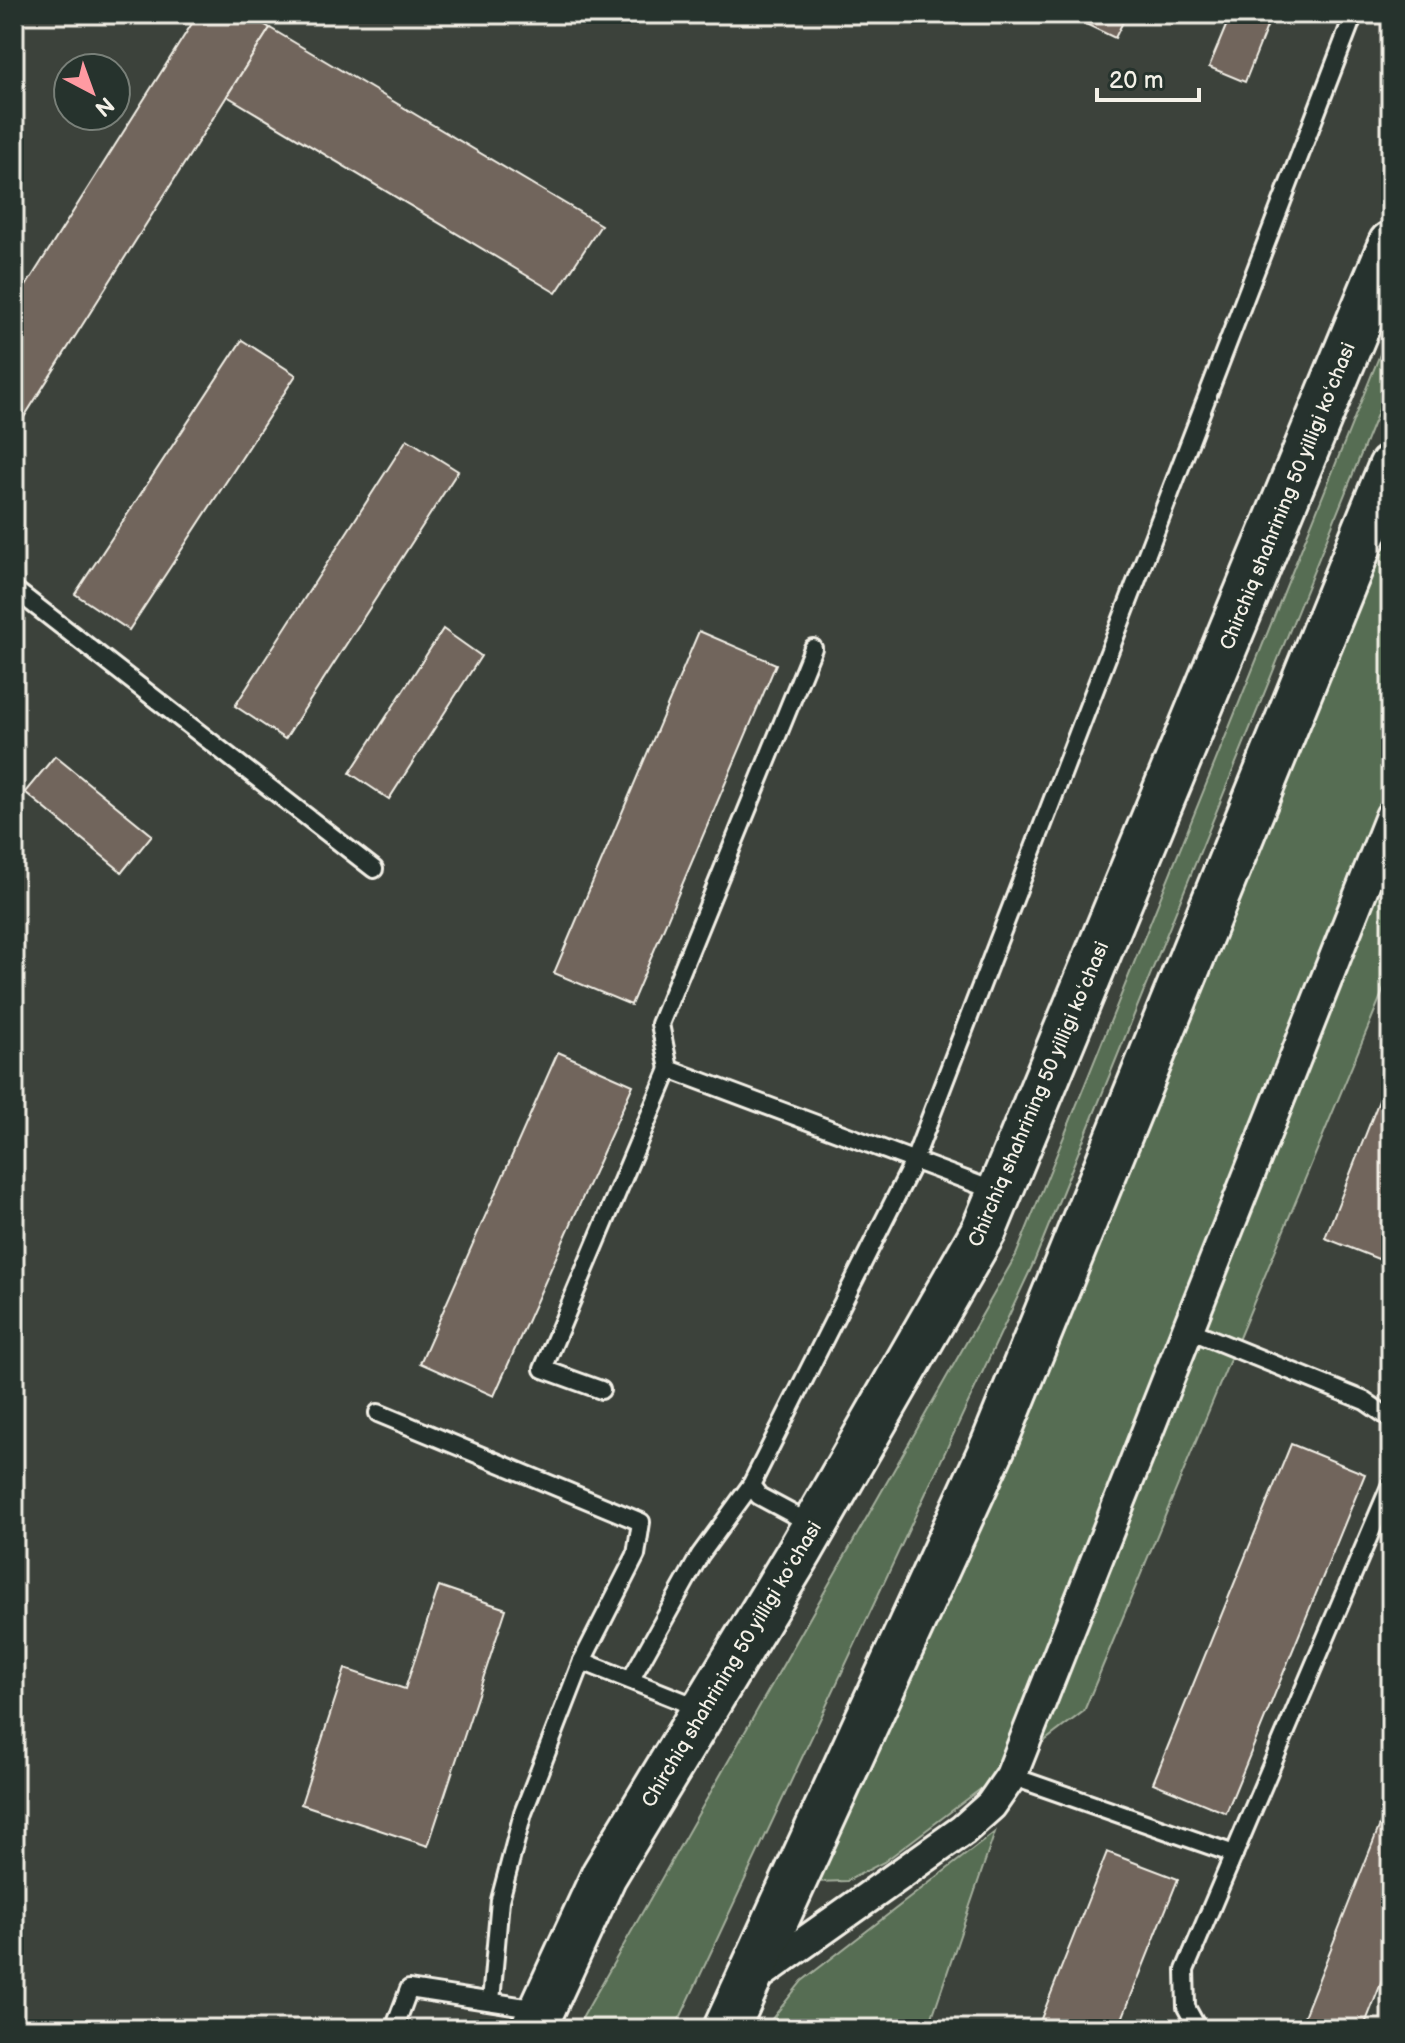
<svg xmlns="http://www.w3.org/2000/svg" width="1405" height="2043" viewBox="0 0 1405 2043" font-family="'Balsamiq Sans',sans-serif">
<rect width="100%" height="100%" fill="#3c423b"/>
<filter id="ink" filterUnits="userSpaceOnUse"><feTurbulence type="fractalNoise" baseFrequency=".0125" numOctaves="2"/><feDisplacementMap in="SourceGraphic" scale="16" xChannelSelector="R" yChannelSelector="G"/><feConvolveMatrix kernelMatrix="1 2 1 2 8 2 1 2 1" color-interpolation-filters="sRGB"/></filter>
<g filter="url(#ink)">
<g fill="#566d52" stroke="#a5af9d" stroke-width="2">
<path d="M1391,327V380L1034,1262L675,2029H576L1016,1255Z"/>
<path d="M1391,505V972L1084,1711L884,1862L847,1881L815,1882Z"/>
<path d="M995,1832L928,2029H764L802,1981Z"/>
</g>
<g fill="#71655c" stroke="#f4f1e8" stroke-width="2">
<path d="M198,14H247L270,28L14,433V305Z"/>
<path d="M1065,14H1127L1115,38Z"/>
<path d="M1231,14H1272L1245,82L1209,67Z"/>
<path d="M270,28L601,225L556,293L227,96Z"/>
<path d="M242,340L296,375L129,630L75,594Z"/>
<path d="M407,439L458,471L285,739L235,706Z"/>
<path d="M443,629L481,656L389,799L350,773Z"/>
<path d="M699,631L776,664L631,1005L554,973Z"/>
<path d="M55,756L152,835L122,872L25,792Z"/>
<path d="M558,1052L633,1085L494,1396L420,1363Z"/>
<path d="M1389,1075H1391V1264L1325,1238Z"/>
<path d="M1291,1444L1365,1474L1226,1813L1153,1783Z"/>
<path d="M439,1586L506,1609L428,1846L301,1804L345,1669L405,1689Z"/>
<path d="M1391,1797V1958L1363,2029H1299Z"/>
<path d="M1107,1852L1178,1879L1118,2029H1037Z"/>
</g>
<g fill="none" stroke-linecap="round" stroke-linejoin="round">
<g stroke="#f4f1e8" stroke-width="22">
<g id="service">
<path d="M14,589L374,869"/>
<path d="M813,648L660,1024L669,1069L998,1192"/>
<path d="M1187,1329L1365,1401L1391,1419"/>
<path d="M601,1390L543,1369L669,1069"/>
<path d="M378,1413L641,1522L636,1555L582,1661"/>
<path d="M813,1525L759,1496L751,1485L913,1163L1354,14"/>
<path d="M631,1679L700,1555L751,1485"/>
<path d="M1011,1776L1234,1854L1185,1970L1186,2007L1198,2029"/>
<path d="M1234,1854L1391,1484"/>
<path d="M491,2001L500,1900L523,1813L582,1661L702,1709"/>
<path d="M394,2029L409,1989L539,2009"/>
</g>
</g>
<g stroke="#f4f1e8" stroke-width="36">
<path id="minor" d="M750,1981L963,1830L991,1805L1011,1776L1391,816"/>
</g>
<g stroke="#f4f1e8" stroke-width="50">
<g id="secondary">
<path d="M533,2029L604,1875L800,1551L984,1230L1391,244"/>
<path d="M726,2029L993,1446L1391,467"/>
</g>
</g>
<use href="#service" stroke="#26332d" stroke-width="16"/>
<use href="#minor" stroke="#26332d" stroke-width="30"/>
<use href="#secondary" stroke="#26332d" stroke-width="44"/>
</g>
</g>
<g text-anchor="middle" stroke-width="6" stroke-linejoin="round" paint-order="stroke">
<g font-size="20" fill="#f4f1e8" stroke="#26332d">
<text transform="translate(1287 496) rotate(-68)" y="7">Chirchiq shahrining 50 yilligi koʻchasi</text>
<text transform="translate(1038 1094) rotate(-67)" y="7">Chirchiq shahrining 50 yilligi koʻchasi</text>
<text transform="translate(731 1664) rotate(-59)" y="7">Chirchiq shahrining 50 yilligi koʻchasi</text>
</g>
</g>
<rect width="1405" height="2043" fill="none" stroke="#26332d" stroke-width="48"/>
<rect x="24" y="24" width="1357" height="1995" fill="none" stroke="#f4f1e8" stroke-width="3" filter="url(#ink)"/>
<g transform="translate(92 92) rotate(139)"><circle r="38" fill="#26332d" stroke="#787f78" stroke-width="2"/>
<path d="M0-6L14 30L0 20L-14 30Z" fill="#ff9aa2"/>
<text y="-12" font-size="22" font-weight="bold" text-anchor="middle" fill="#f4f1e8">N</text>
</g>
<path d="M1097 88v12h102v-12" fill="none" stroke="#f4f1e8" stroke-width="4"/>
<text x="1109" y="88" font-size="24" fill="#f4f1e8" stroke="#26332d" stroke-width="6" paint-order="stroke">20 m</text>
</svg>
